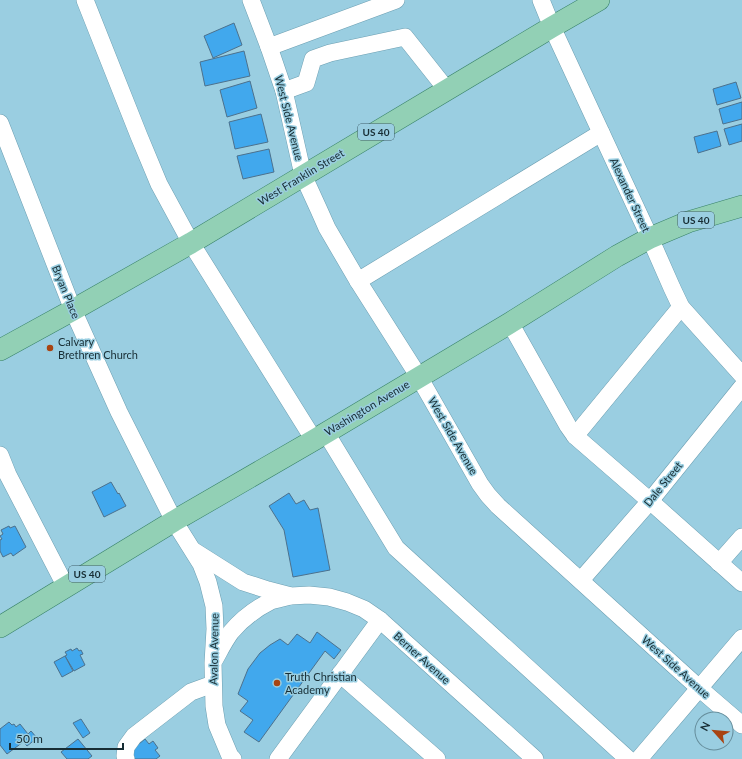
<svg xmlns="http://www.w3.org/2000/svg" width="742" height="759" viewBox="0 0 742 759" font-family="Lato,sans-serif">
<rect width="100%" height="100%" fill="#9acee1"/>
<g fill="#41a8ed" stroke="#4c718d">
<path d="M234,23L242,45L213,58L204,36Z"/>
<path d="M244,51L250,76L205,86L200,62Z"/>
<path d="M250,81L257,108L227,117L220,90Z"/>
<path d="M736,82L741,98L717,105L713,89Z"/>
<path d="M742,102V119L723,124L719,109Z"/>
<path d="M261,114L268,142L235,149L229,122Z"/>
<path d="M742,124V141L729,145L724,129Z"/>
<path d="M717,131L721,146L698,153L694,137Z"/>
<path d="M269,149L274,172L243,179L237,156Z"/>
<path d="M111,482L118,494L119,493L126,506L104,517L92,492Z"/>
<path d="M289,493L296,504L304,500L310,510L318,508L330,570L293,577L284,530L269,506Z"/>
<path d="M9,526L10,528L15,526L26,547L13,556L11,553L3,557L0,551V540L2,539L0,536L3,534L1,530Z"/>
<path d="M317,632L341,650L334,659L325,651L259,742L244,732L253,720L240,711L248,701L238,694L248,669L260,653L270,645L280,639L288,645L297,634L310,643Z"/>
<path d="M77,648L79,651L81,650L83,654L80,655L85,665L74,671L65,656L67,655L65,652L71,649L72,651Z"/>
<path d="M65,656L73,671L62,677L54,662Z"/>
<path d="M81,719L90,733L83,738L73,723Z"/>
<path d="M9,722L12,725L14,724L16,727L20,724L28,734L31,731L37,738L27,746L23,742L7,754L0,745V729Z"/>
<path d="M78,739L92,756L88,759H67L61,752Z"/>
<path d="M145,739L149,744L153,741L158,748L155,750L160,756L156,759H134L129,752Z"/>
</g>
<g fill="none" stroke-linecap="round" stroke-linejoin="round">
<g stroke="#6c9fb2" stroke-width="18">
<g id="minor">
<path d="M85,0L139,136L159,184L191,243L314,440"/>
<path d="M251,0L269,47L284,91L303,175L319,210L327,228L358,281L419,377L480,484L488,495L498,506L699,688L742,725"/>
<path d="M541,0L552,27L650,238L672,288L681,307L742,375"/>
<path d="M269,47L396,0"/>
<path d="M284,91L306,83L313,59L330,53L405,37L447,90"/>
<path d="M0,123L73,310L119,412L174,521L201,564L208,582L214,606L215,629L213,663L214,706L217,725L230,756L233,759"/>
<path d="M358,281L601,133"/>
<path d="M510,323L568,426L575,436L650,501L742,583"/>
<path d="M326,433L396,548L628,759"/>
<path d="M575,436L681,307"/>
<path d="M0,455L8,475L66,587"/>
<path d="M194,551L243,582L268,590L291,596L309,595L329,597L347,602L364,609L380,620L535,759"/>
<path d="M719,563L742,537"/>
<path d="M581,580L650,501L742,387"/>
<path d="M215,659C220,650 225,640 231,632C242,619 257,608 271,601C277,599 284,598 290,596"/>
<path d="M340,674L437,759"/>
<path d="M126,759L125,756L126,747L134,736L191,692L213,684"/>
<path d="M278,759L380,620"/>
<path d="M639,759L742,638"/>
</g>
</g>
<g stroke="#388268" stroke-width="22">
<g id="major">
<path d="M0,350L73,310L191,243L552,27L599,0"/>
<path d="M0,627L174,521L314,440L510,323L617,256L650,238L688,222L742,206"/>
</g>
</g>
<use href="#minor" stroke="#fff" stroke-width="17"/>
<use href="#major" stroke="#92d0b5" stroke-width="21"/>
</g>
<g fill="#a84412" stroke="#9acee1" stroke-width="1.5">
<circle cx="50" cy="348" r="4"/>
<circle cx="277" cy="683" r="4"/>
</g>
<g text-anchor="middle" stroke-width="3" stroke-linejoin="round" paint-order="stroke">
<g fill="#9acee1" stroke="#3e5d68" stroke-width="1">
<rect x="358" y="124" width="36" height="16" rx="3"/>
<rect x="678" y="212" width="36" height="16" rx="3"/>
<rect x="69" y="566" width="36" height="16" rx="3"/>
</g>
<g font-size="10" font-weight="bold" fill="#172d34">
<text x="376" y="136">US 40</text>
<text x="696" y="224">US 40</text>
<text x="87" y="578">US 40</text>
</g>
<g font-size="11" fill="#172d34" stroke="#9acee1">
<text transform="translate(289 118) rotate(76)" y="4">West Side Avenue</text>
<text transform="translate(301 177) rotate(-31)" y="4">West Franklin Street</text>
<text transform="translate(630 195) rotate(65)" y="4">Alexander Street</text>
<text transform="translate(66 292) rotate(68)" y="4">Bryan Place</text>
<text transform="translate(367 408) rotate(-31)" y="4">Washington Avenue</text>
<text transform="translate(453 436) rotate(60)" y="4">West Side Avenue</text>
<text transform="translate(663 484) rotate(-51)" y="4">Dale Street</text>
<text transform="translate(214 649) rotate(-89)" y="4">Avalon Avenue</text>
<text transform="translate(422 658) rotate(42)" y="4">Berner Avenue</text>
<text transform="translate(676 667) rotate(42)" y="4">West Side Avenue</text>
</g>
<g font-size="11" fill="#172d34" stroke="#9acee1" text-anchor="start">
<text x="58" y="346">Calvary<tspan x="58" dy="13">Brethren Church</tspan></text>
<text x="285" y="681">Truth Christian<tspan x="285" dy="13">Academy</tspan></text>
</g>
</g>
<g transform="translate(714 731) rotate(297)"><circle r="19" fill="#9acee1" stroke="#668e9c"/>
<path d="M0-3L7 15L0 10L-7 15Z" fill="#a84412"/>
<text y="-6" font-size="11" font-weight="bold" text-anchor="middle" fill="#172d34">N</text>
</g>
<path d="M10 743v6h113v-6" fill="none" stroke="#172d34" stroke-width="2"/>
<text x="16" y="743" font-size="12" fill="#172d34" stroke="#9acee1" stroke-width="3" paint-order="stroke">50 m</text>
</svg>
